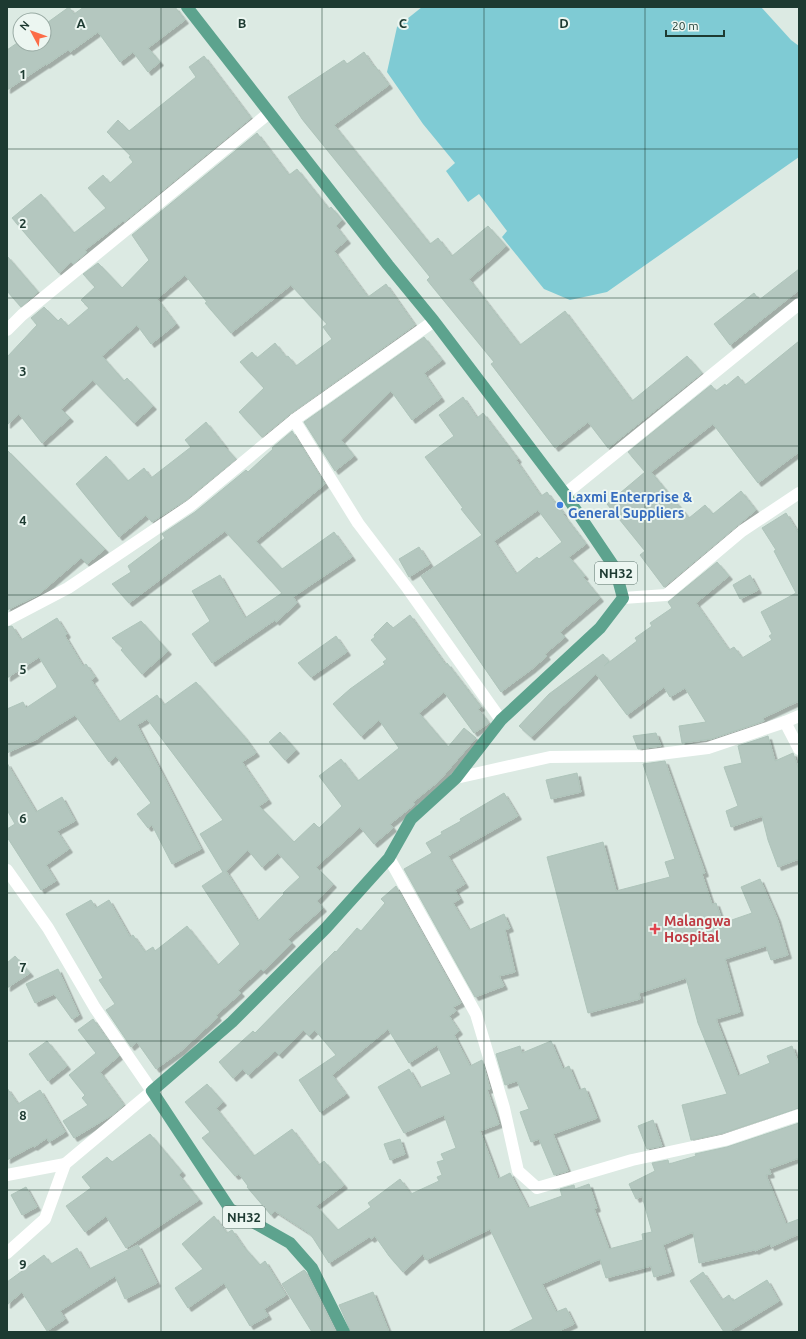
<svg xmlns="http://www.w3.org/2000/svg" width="806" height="1339" viewBox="0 0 806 1339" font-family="Ubuntu,sans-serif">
<defs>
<filter id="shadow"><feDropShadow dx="3.5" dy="3.5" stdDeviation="0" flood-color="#0004"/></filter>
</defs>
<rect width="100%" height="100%" fill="#dceae3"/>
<path fill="#7fcbd4" d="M422,7H761L791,40L799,46V157L607,292L570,300L544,289L502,237L507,231L479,194L468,202L446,171L455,163L423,124L387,72L397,27Z"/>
<g fill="#b4c7bf" stroke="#aec4ba" fill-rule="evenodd" filter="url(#shadow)">
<path d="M69,7L74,14L84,7H175L185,20L148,48L160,62L148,72L133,52L120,62L98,32L70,52L68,50L46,65V64L7,90V50L20,41V44H44V25Z"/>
<path d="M364,52L374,67L375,66L389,85L334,125L430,244L438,238L452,256L488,226L506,246L469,279L520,345L565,311L632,401L687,356L702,373L608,448L588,422L555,448L491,364L494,362L427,280L430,277L302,119L288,97L344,60L347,64Z"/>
<path d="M204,56L251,118L124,222L123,221L85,250L87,252L73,264L71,262L59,273L12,218L41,194L74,233L106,208L88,188L103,175L110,183L133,162L129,157L131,156L107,132L118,120L129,131L196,77L189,67Z"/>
<path d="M257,133L289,175L297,169L329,209L331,207L342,220L336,226L347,240L334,251L368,297L386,284L415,325L290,414L262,437L239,412L264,388L240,362L252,352L257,358L275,343L286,357L288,356L296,366L332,339L323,327L327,324L291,285L231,333L205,303L207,302L185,275L157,299L176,324L151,344L137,325L102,356L124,381L127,378L153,406L134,423L93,380L61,409L70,418L42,443L19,414L7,425V357L37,325L31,318L44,307L58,321L61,318L68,326L89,308L81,300L95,287L83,274L98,263L122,288L149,260L132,235Z"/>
<path d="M7,256L38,292L21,307L7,291Z"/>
<path d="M799,269V290L730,345L714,324L754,293L759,300Z"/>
<path d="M424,337L442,360L424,373L441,398L412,420L391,391L341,440L354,456L335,471L304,422Z"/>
<path d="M799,341V452L758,483L713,424L651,472L689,518L705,505L713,514L741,491L756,510L664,587L640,555L645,551L607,504L645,472L628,452L711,385L716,391L725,384L726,386L738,376L745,385Z"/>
<path d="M463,397L477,418L483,413L518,459L516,460L541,496L547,492L554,502L555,501L564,514H563L586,544L569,557L585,576L583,577L600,598L560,632L565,637L545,654L547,656L532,669L501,692L421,576L482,535L461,509L463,508L425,457L454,436L439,415ZM538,510L562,542L539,559L537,557L516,574L494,541Z"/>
<path d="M206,422L225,446H224L236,459L186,500L152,522L146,515L119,537L76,484L106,456L128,481L144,468L151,478L191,447L185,440Z"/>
<path d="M292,431L325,484L256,541L282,569L334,532L352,557L293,597L297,603L276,622L275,620L212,663L192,634L210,621L192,591L220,575L245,618L282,593L225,531L129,603L112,584L131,572L128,566L165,538L162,534L195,512L246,470L248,472L273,449L272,448Z"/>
<path d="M7,450L105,549L87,564L81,558L38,595L7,610Z"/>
<path d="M786,513L799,534V701L763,718L764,721L711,739L682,743L679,726L706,722L685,688L670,697L664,687L627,715L596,674L531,737L519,726L549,694L603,654L609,661L604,666L637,641L635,638L652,626L650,623L672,608L668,602L717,562L729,576L696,603L729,650L734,647L742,658L772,640L769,636L772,634L761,612L796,593L774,551L776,550L762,528Z"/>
<path d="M419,547L430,564L409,577L399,559Z"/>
<path d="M750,575L758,590L740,599L733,585Z"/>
<path d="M410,615L446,665L447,663L481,707L478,709L489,723L474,733L444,692L419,713L448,747L464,728L476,738L439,781L413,802L415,804L390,824L393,828L374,844L360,827L316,867L333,884L317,901L323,908L288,939L292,943L277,958L263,971L261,969L238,990L241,993L216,1015L218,1017L181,1051L156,1069L137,1042L131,1047L106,1010L115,1004L99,980L103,978L66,914L91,900L96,908L109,900L130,937L133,935L145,952L153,947L155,951L187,926L218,965L240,944L202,886L223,872L200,834L223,820L147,719L137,725L201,849L172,864L152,825L148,828L137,814L151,803L116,756L109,762L75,715L39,737V738L7,753V709L23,702L26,708L56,688L57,686L39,657L7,678V627L12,626L21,640L57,618L67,634L65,636L83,666L86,664L95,677L91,680L119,722L157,695L164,705L196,682L243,735L256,753L242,762L268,800L259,806L294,842L314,823L319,828L342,806L319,776L341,759L358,781L399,748L379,720L361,736L333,704L350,689L385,664L383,662L387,659L371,640L375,637L374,635L387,622L393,628ZM248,850L262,867L278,853L300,877L283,893L284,894L258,921L226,871Z"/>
<path d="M141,621L168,651L142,674L121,650L123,648L112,638Z"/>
<path d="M336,636L347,652L311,677L298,663Z"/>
<path d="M280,732L296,750L285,760L269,742Z"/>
<path d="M656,733L661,746L638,749L633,736Z"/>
<path d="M768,736L775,761L793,753L799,770V859L778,867L768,840L762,816L731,827L726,811L738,806L724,767L742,763L738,746Z"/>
<path d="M665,761L705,873L702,874L712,904L716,903L723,923L752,913L741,887L760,879L777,918L788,955L771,960L766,946L725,959L740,1012L716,1019L738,1076L770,1063L767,1056L792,1046L799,1065V1108L723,1133L691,1140L682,1105L727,1094L698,1023L686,978L639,993L640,999L588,1013L547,857L603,842L616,891L670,877L665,862L675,859L643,764Z"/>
<path d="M7,763L36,812L62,797L75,821L57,831L69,849L46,865L56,881L41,890L7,837V829L15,824L7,810Z"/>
<path d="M577,773L581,792L551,799L546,780Z"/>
<path d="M504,793L518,816L448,856L465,884L455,890L460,899L453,903L469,930L504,914L510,928L505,930L515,972L499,976L504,986L475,997L404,869L432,853L426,843L442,834L441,832L461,821L460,819Z"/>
<path d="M396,886L461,1003L453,1007L456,1011L449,1016L459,1031L454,1035L470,1066L482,1060L490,1089L487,1090L499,1124L480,1131L498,1179L510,1173L528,1208L562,1196L560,1189L574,1185L575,1189L589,1184L597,1208L594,1209L609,1249L643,1240L642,1234L652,1232L642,1196L636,1199L629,1184L655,1171L652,1163L668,1160L669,1164L696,1156L695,1154L727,1147L799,1123V1158L769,1169L771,1174L766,1175L786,1224L799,1219V1234L771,1247L770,1244L755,1251L754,1250L699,1263L693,1232L663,1245L671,1272L654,1277L651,1266L606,1278L600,1259L542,1284L556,1312L566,1308L574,1324L557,1332H508L533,1319L490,1229L426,1260L423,1254L403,1272L389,1256L375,1236L371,1239L369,1237L329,1263L313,1238L309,1233L275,1211L271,1215L247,1187L248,1186L239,1174L235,1176L202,1138L210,1132L185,1102L207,1084L223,1102L216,1108L254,1156L292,1129L319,1165L324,1161L344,1185L316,1206L338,1230L371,1207L368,1203L400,1179L411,1194L439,1181L437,1177L442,1175L437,1162L444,1160L441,1154L456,1148L444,1115L404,1133L378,1087L409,1069L420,1088L451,1074L437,1045L409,1063L388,1029L332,1075L346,1094L320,1112L299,1080L336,1055L315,1030L309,1036L303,1030L279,1055L275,1051L248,1075L243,1069L233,1078L219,1062L253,1031L255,1033L335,951L336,952L357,928L361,931L385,903L381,899Z"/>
<path d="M15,956L30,973L7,988V963Z"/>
<path d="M58,969L79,1015L72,1019L54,994L35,1003L26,984Z"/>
<path d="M93,1019L119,1056L100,1072L124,1105L112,1115L74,1138L63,1121L88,1105L82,1098L85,1095L69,1075L96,1053L78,1030Z"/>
<path d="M47,1041L67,1066L48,1081L29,1054Z"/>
<path d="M551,1041L563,1069L569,1066L579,1090L585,1088L597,1118L553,1134L568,1171L554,1175L539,1139L531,1142L520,1112L529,1109L517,1081L505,1085L496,1054L520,1046L522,1053Z"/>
<path d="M7,1088L18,1104L40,1090L65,1132L49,1142L47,1138L34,1147L33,1146L7,1160Z"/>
<path d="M653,1120L662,1146L647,1149L638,1126Z"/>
<path d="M150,1134L182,1172L179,1175L199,1200L126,1248L106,1216L85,1232L66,1206L91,1188L82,1177L107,1157L112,1162Z"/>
<path d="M400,1139L405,1154L390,1160L384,1144Z"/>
<path d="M26,1187L37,1207L22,1215L11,1195Z"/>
<path d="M214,1216L227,1233L232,1230L243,1246L260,1265L265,1261L286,1295L264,1309L268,1316L250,1326L224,1283L188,1308L175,1288L203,1269L182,1244Z"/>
<path d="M138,1245L157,1283L125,1299L115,1276L60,1311L65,1319L47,1331L22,1292L7,1305V1282L44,1255L51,1264L77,1248L89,1269Z"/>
<path d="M304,1270L306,1272L336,1332H312L282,1284Z"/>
<path d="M703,1272L722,1300L729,1295L733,1301L767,1280L779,1301L728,1332H724L690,1281Z"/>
<path d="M373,1292L389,1332H351L339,1305Z"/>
</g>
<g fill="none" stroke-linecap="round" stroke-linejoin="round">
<g stroke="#fff" stroke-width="12">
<path d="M7,330L22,315L269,113"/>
<path d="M294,420L358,523L408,589L501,720"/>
<path d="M565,494L799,304"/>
<path d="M623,598L666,595L742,531L799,493"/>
<path d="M7,620L68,588L190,506L294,420L434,321"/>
<path d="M785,722L799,749"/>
<path d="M456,778L550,757L644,756L708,748L785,722L799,716"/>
<path d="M389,858L476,1014L504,1108L518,1171L537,1188L632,1160L725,1140L799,1115"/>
<path d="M7,870L48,928L95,1008L152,1091L65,1164L7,1175"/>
<path d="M7,1253L45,1219L65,1164"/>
</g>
<path stroke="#5da38e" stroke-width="12" d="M187,7L388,265L434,321L565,494L615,568L623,598L600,628L501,720L456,778L411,819L389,858L326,928L232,1022L152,1091L230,1209L290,1243L312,1268L344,1332"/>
</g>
<path fill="none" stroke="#1d3a31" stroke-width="1" stroke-opacity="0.55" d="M161,7V1332M322,7V1332M484,7V1332M645,7V1332M7,149H799M7,298H799M7,446H799M7,595H799M7,744H799M7,893H799M7,1041H799M7,1190H799"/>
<circle fill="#3f7fe0" stroke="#ecf6f1" stroke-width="1.5" cx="560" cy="505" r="4"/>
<path fill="#e0444e" stroke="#ecf6f1" stroke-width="1.5" d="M653 923h4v4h4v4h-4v4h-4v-4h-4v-4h4z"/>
<g text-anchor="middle" stroke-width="4" stroke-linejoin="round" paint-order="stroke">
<g fill="#ecf6f1" stroke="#5b726b" stroke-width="1">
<rect x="595" y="562" width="42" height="22" rx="3"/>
<rect x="223" y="1206" width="42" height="22" rx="3"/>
</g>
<g font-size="13" font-weight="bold" fill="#1d3a31">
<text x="616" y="578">NH32</text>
<text x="244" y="1222">NH32</text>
</g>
<g font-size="14" font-weight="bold" fill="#366cbe" stroke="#ecf6f1" text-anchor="start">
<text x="568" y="502">Laxmi Enterprise &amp;<tspan x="568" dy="16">General Suppliers</tspan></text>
</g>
<g font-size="14" font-weight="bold" fill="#be3a42" stroke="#ecf6f1" text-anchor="start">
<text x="664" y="926">Malangwa<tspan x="664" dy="16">Hospital</tspan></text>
</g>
</g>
<g font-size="13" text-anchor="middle" font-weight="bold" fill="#1d3a31" stroke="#ecf6f1" stroke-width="4" stroke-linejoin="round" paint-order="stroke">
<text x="81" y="28">A</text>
<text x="242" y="28">B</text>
<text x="403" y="28">C</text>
<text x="564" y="28">D</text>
<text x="23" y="79">1</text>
<text x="23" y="228">2</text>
<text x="23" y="376">3</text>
<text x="23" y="525">4</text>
<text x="23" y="674">5</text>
<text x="23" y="823">6</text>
<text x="23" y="972">7</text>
<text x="23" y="1120">8</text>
<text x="23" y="1269">9</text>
</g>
<rect width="806" height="1339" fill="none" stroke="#1d3a31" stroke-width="16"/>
<g transform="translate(32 32) rotate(311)"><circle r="19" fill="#ecf6f1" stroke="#99aba4"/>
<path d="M0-3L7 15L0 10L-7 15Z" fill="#fc6c48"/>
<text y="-6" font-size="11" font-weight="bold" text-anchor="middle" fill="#1d3a31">N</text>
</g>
<path d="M666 30v6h58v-6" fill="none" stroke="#1d3a31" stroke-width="2"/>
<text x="672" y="30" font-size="12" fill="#1d3a31" stroke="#ecf6f1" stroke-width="3" paint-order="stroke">20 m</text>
</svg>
